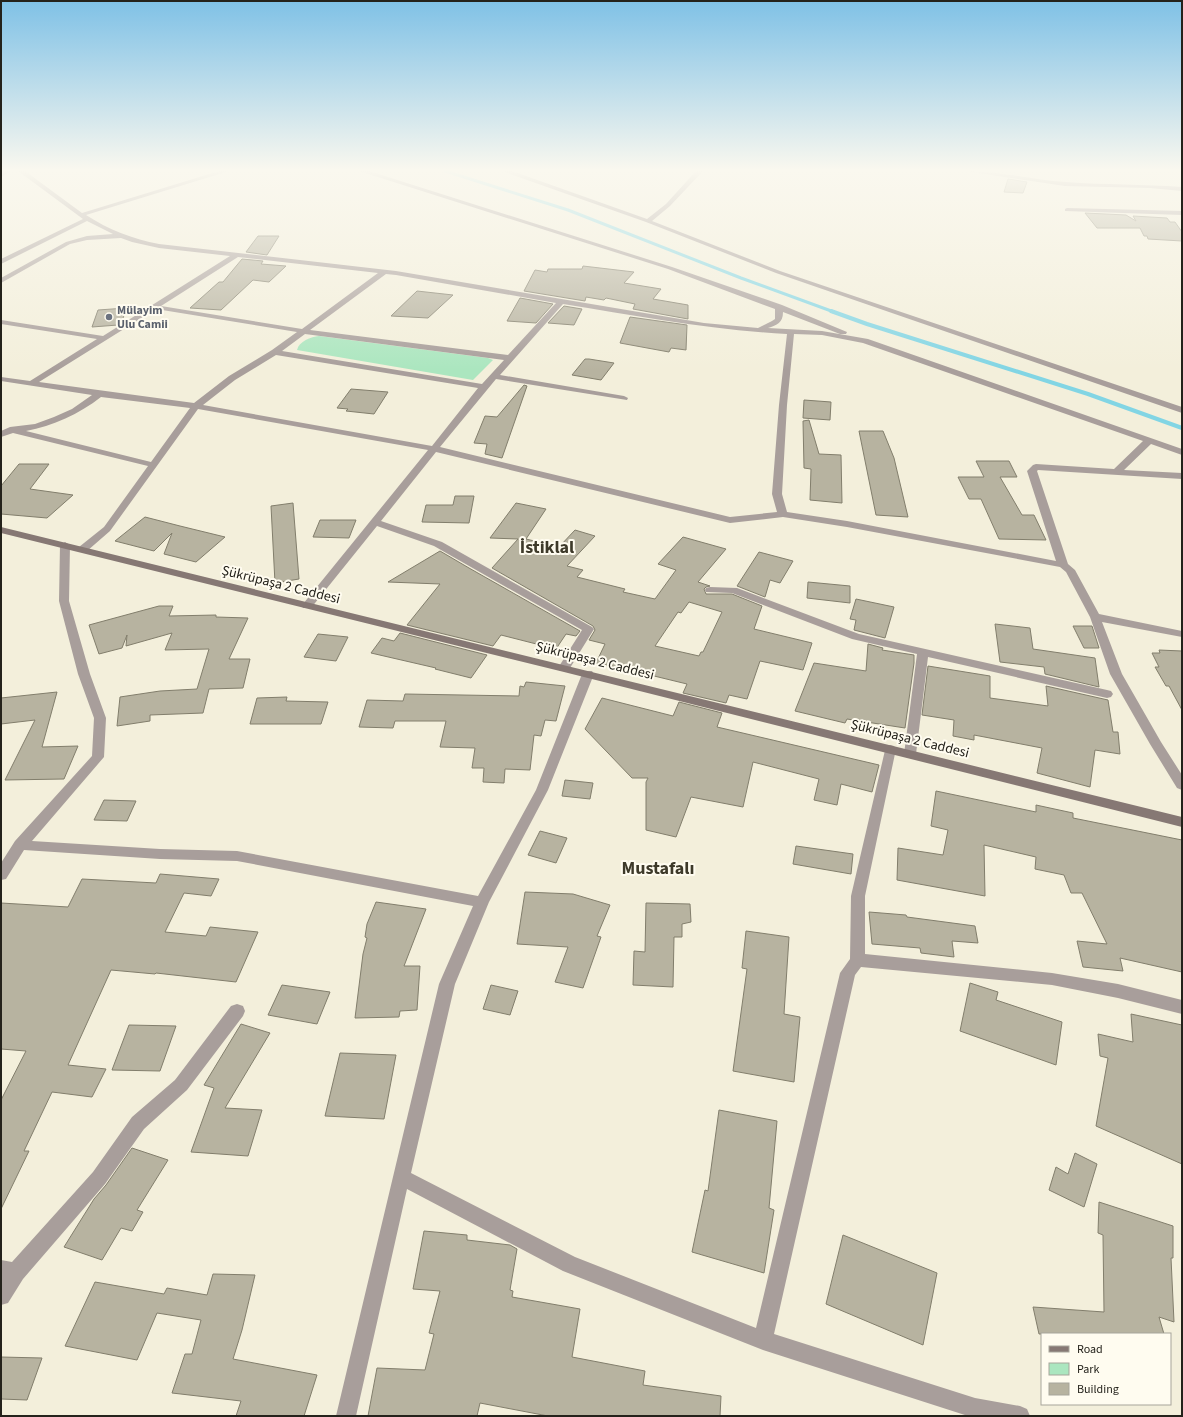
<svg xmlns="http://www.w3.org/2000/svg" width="1183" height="1417" viewBox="0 0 1183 1417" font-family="'Source Sans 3',sans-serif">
<rect width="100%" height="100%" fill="#f3efdb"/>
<path fill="#abe6bf" d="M319,336L488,358L493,360L473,380L297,350C299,341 311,337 319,336Z"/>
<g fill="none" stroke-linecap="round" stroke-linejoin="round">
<path stroke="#82d5e4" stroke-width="3" d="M445,171L568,210L741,278L834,312"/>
<path stroke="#82d5e4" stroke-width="4" d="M831,311L867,324L1088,394L1182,428"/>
</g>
<g fill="#b7b3a0" stroke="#827e6c" fill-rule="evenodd">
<path d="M1008,179L1027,182L1023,193L1004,192Z"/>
<path d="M1085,213L1126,215L1136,221L1133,216L1167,218L1170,222H1175L1182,232V241L1148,239L1147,236H1144L1140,228H1097Z"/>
<path d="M258,236H279L267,255L246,252Z"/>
<path d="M242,259L263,261L261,264L286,266L269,282L253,280L221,310L190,308L219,282H223Z"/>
<path d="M583,266L634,272L624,283L661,289L653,299L688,305V319L633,309L635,304L606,298L604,300L586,297L585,301L524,291L535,270L547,272L548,269H582Z"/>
<path d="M417,291L453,295L428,318L391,316Z"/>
<path d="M520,298L553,304L536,323L507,321Z"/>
<path d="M564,306L582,309L574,325L548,323Z"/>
<path d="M126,308L122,322L118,325L92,327L98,310Z"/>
<path d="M630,317L687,325L686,350L671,348L669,352L620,343Z"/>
<path d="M585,359H589L614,363L601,380L572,375Z"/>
<path d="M524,385L527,386L502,458L485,454L487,444L474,443L485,416L497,417Z"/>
<path d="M351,389L388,392L374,414L346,411L348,409L337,408Z"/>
<path d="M804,400L831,402L830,420L803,418Z"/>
<path d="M809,420L819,454L841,455L842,503L810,500L811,469L804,468L803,421Z"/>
<path d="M859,431H883L894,458L908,517L876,515Z"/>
<path d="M976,461H1009L1017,477H1000L1022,515H1034L1046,540L999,539L981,499H969L958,477H984Z"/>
<path d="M19,464H49L30,489L73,495L47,518L1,514V486Z"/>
<path d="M455,496H474L469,523L422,522L426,505H453Z"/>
<path d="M293,503L299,579L275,583L271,506Z"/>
<path d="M516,503L546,509L526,539L559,547L575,530L595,536L567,566L583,570L577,577L625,589L623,592L655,599L676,570L658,564L683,537L726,549L698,582L710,586L706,587L704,589L706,594H732L762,606L754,629L812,643L803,670L760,661L747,699L729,695L726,703L683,693L687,684L650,675L651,673L596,663L605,644L589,640L595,630L593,626L492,568L518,539L490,538ZM689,602L722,612L703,652H701L699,656L655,646L678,612L681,613Z"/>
<path d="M145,517L180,526L225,537L196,562L164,554L172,533L154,551L115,541Z"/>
<path d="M320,520H356L349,538L313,537Z"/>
<path d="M440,551L469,568L580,631L576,636L566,634L556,649L501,635L493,646L407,625L440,584L388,582Z"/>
<path d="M759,552L793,561L780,583L770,580L765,597L737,586Z"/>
<path d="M808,582L850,586V603L807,598Z"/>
<path d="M856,599L894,607L885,638L854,630L856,620L850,619Z"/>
<path d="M159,606H173L169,616L216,615V617L248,618L229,659H250L243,688L209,689L203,713L150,715V721L117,726L120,697L160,691L197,689L209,649L165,650L172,633L126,646L127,635L122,648L99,654L89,625Z"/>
<path d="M995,624L1030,628L1033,649L1095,658L1099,687L1045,674L1044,667L1000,662Z"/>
<path d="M1073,626H1092L1099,648H1084Z"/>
<path d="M400,633L487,655L471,678L435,669L436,668L371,653L382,638L394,641Z"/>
<path d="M318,634L348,637L336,661L304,657Z"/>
<path d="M868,644L883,648L882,650L914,655V663L905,728L847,719L845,723L795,711L814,663L866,671Z"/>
<path d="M1159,650L1182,651V710L1169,686H1166L1155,667H1159L1152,653H1160Z"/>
<path d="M928,666L990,676V698L1048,706L1046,686L1108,700L1113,732H1118L1120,754L1095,750L1090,787L1037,773L1042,748L974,735V740L953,736L954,720L922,715Z"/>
<path d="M526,682L565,686L556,721L545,720L541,736L534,735L530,770L505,769L504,783L483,782L484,768H472L475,748L440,747L446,721H395L393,728L359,727L367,700L403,701L405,694L519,696L520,686L524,687Z"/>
<path d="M57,692L42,747L78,746L64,779L5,780L35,720L1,724V698Z"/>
<path d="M287,697L286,701L328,702L321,724H250L257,698Z"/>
<path d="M602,698L673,716L679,702L722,713L717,727L879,765L872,792L841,784L837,805L814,800L819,779L753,762L743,807L691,797L676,837L646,830V782L648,778H632L585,729Z"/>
<path d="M565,780L593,783L590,799L562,796Z"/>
<path d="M936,791L1036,812V805L1073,813V818L1182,840V972L1120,958L1123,971L1083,967L1077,941L1107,944L1082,893H1071L1064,875L1035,869L1036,857L984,845L985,896L897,880L898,848L943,855L948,830L931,826Z"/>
<path d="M104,800L136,801L127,821L94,820Z"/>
<path d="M540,831L567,838L556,863L528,855Z"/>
<path d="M796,846L853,854L851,874L793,864Z"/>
<path d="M160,874L219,879L211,896L184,893L165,932L206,936L210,927L258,932L236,982L156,973L155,974L111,970L68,1065L106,1069L92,1097L52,1092L24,1151H29L1,1209V1100L26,1051L1,1049V903L68,907L82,879L156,883Z"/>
<path d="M525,892L573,894L610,905L597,936L601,937L583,988L555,982L568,947L517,944Z"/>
<path d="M376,902L426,909L404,966H420L417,1010L400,1011L399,1017L355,1018L363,954L367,938L365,937L367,924Z"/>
<path d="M646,903L690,904L691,922L682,924V937H674L673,987L633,985L634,951L645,952Z"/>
<path d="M869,912L906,915L907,917L975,926L978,943L952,941L954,957L921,953L920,948L872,944Z"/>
<path d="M746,931L789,937L784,1014L800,1017L794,1082L733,1071L747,969L742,968Z"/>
<path d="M970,983L998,992L996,1000L1062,1022L1056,1065L960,1031Z"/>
<path d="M282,985L330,992L317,1024L268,1015Z"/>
<path d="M491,985L518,991L510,1015L483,1009Z"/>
<path d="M1131,1014L1182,1025V1164L1096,1126L1108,1058L1100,1056L1098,1034L1133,1042Z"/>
<path d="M241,1024L270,1033L225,1108L262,1110L248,1156L191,1152L214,1088L204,1085Z"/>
<path d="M129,1025L176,1026L160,1071L112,1070Z"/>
<path d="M340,1053L396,1055L384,1119L325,1116Z"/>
<path d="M719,1110L777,1121L769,1208L774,1210L764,1273L692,1252L705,1190L708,1191Z"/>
<path d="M132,1148L168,1160L137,1210L143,1212L132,1231L121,1228L102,1260L64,1247L94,1199L106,1185Z"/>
<path d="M1075,1153L1097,1164L1084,1207L1049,1190L1056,1167L1068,1174Z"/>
<path d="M1099,1202L1173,1226V1258H1171L1174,1322L1159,1317L1164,1334H1039L1033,1307L1104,1312L1103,1235L1098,1233Z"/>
<path d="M424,1231L467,1235V1240L510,1245L517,1249L510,1290L513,1291L512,1297L580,1309L572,1357L645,1371L643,1385L721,1396L720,1416H548L480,1403L477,1416H368L377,1368L425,1370L434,1334L429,1333L440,1291L413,1289Z"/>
<path d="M843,1235L937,1273L923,1345L826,1304Z"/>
<path d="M213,1274L255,1275L242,1330L233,1359L317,1375L304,1416H236L241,1401L172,1393L185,1354H192L201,1320L157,1313L137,1360L65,1346L95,1282L164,1294L167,1288L207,1295Z"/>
<path d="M1,1357L42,1358L27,1400L1,1399Z"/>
</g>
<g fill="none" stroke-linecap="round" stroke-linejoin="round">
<g fill="#a89e9b" fill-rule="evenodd">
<path d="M3,171H11L1,177V173Z"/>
<path d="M18,171H25L82,213L219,171H229L86,215C109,230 133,239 159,244L396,271L704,323L758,328L772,321L775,319V309L668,269L359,171H369L672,267L782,305L847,332L846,334H840L783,312C783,323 777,325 768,328L822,331L868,339L1182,449V455L1151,444L1124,470L1182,473V479L1038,470L1037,471L1068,564L1075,570L1099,614L1182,631V637L1102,622L1122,674L1161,742L1182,775V790L1177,788L1150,744L1110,674L1090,617L1066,572L1060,567L847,527L783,517L730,523L436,452L381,521L442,542L592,627L594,629L570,668L568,671H560L558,668L582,630L434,546L377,526L311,608H303L302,606L303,604L428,450L198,409L110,531L87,551H79L78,549L79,547L104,527L148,466L13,433L1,437V431L10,427L35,424L54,417L72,409L92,395L1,381V377L30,381L97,339L1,324V320L103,336L230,256L159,248L132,242L121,238L87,240L70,244L1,283V278L66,242L87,236L113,234L87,221L1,264V259L83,219ZM238,257L378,273L302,329L161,306ZM386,274L396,275L556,303L508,355L310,330ZM563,304C637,316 711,330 787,334L779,405L772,494L777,512L730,517L440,447L496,379L627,400L628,398L624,396L500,375ZM156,309L297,332L272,350L229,376L194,403L39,382ZM305,334L504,360L482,384L282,351ZM794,334L822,335L863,343L1143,441L1114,469L1036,464L1033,465L1027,471L1056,561L847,521L787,512L782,494L787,405ZM276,355L478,388L432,446L203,405L235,380ZM101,397L190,408L151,462L26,431C53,426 79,414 101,397Z"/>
<path d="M502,171H512L647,219L666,204L696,171H703L670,206L652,221L780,271L1182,407V413L776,273L646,222Z"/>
<path d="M965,171C999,171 1032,180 1066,182C1105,185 1143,184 1182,187V191L1150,188L1065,186Z"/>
<path d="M1067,208L1182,211V215L1065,211V209Z"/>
<path d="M65,542L70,545L69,601L90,674L106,718L104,757L32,841L160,849L237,851L478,896L536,790L582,674L584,671H592L594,674L548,790L489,902L455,984L411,1173L575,1257L756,1328L840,973L850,959L851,896L886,746L890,745L894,746L896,749L865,896V954L1052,973L1118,984L1182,1000V1014L1118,998L1052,985L861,967L855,975L774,1334L975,1398L1020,1406L1027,1409L1030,1416H968L763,1350L563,1271L407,1189L356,1416H336L439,984L473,906L237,861L160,859L24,850L6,879L1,880V863L15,841L92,756L94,718L78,674L59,601L60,545Z"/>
<path d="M710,587L737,588L859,634L1107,690L1111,691L1113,694L1111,697L1107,698L928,657L916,754L914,757L910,758L906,757L904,754L917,654L852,639L732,593L706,592L705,590L706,588Z"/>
<path d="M237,1004L243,1006L245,1011L243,1016L187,1090L144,1129L105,1184L23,1279L8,1303L1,1305V1260L12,1262L93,1172L132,1117L175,1080L231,1006Z"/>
</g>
<path fill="#867874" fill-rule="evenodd" d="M1,527L1182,817V827L564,672L1,533Z"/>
</g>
<linearGradient id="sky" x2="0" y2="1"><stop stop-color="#7fc1e6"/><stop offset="0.46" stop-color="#faf8ef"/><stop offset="1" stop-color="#faf8ef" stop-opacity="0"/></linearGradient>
<rect width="1183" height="370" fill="url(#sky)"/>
<circle fill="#6b7280" stroke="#fffcf0" stroke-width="1.5" cx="109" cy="317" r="4"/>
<g text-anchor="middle" stroke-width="4" stroke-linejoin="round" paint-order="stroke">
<g font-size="12" font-weight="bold" fill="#5b616d" stroke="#fffcf0" text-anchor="start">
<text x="117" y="314">Mülayim<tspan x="117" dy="14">Ulu Camii</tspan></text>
</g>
<g font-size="14" fill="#24221b" stroke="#fffcf0">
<text transform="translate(281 584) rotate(14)" y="5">Şükrüpaşa 2 Caddesi</text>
<text transform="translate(595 660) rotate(14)" y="5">Şükrüpaşa 2 Caddesi</text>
<text transform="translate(910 738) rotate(14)" y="5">Şükrüpaşa 2 Caddesi</text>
</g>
<g font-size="18" font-weight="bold" fill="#3e3a2a" stroke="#fffcf0">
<text x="547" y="553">İstiklal</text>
<text x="658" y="874">Mustafalı</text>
</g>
</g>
<rect width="1183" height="1417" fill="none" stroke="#24221b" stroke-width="4"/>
<rect x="1041" y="1333" width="130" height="72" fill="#fffcf0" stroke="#a7a59b"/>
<rect x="1049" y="1346" width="20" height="6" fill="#867874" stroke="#a7a59b"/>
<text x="1077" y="1353" font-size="12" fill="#24221b">Road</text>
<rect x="1049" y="1363" width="20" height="12" fill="#abe6bf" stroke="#a7a59b"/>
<text x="1077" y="1373" font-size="12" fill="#24221b">Park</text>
<rect x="1049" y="1383" width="20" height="12" fill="#b7b3a0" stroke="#a7a59b"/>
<text x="1077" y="1393" font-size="12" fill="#24221b">Building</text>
</svg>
